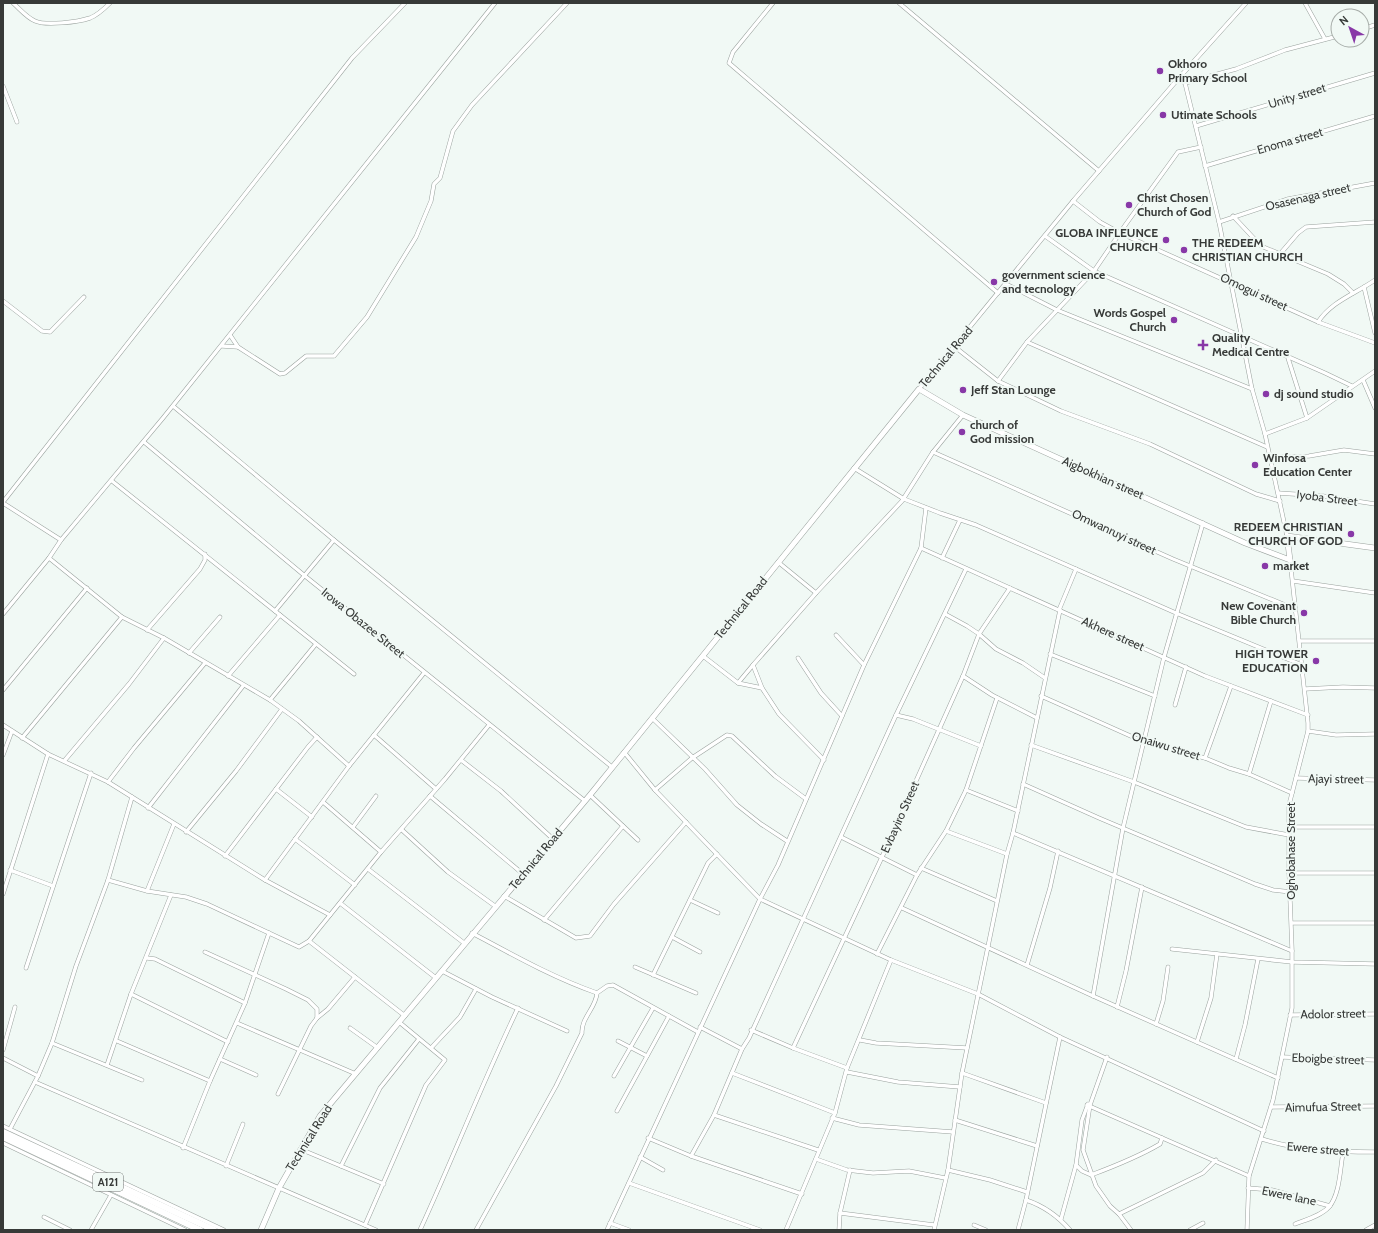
<svg xmlns="http://www.w3.org/2000/svg" width="1378" height="1233" viewBox="0 0 1378 1233" font-family="Cabin,sans-serif">
<rect width="100%" height="100%" fill="#f1f9f5"/>
<g fill="none" stroke-linecap="round" stroke-linejoin="round">
<g stroke="#9aa29e" stroke-width="4.5">
<g id="street">
<path d="M13,3C20,9 26,17 35,21C46,26 78,22 90,18C98,15 104,9 110,3"/>
<path d="M773,3L733,52L729,63L998,293"/>
<path d="M899,3L1099,171"/>
<path d="M1305,3L1325,39"/>
<path d="M1362,29L1375,25"/>
<path d="M1178,79L1185,83L1219,222L1252,389L1265,434L1287,536"/>
<path d="M1185,83L1236,69L1285,50L1338,36"/>
<path d="M3,86L17,122"/>
<path d="M1196,126L1375,73"/>
<path d="M1205,166L1375,116"/>
<path d="M1073,201L1100,222L1120,233L1318,322L1375,343"/>
<path d="M1233,216L1261,246L1328,274L1344,284L1353,293"/>
<path d="M1219,222L1288,199L1375,183"/>
<path d="M1045,236L1094,271L1325,373L1352,386"/>
<path d="M1280,254L1298,233L1306,227L1375,222"/>
<path d="M1006,284L1057,310L1252,389"/>
<path d="M1364,287L1375,333"/>
<path d="M3,301L42,331L50,332L84,297"/>
<path d="M1318,322C1332,301 1355,294 1375,280"/>
<path d="M230,335L238,347L280,374L285,373L306,356H334L367,317L416,237L431,201L434,184L440,178L453,131L472,105L567,3"/>
<path d="M1027,342L1267,447"/>
<path d="M222,346L238,347"/>
<path d="M955,347L998,381L1061,411L1150,444L1256,494L1280,501"/>
<path d="M1288,358L1307,418"/>
<path d="M1363,380L1375,408"/>
<path d="M998,381L1027,342L1094,271L1126,224L1178,152L1201,147"/>
<path d="M919,389L1073,201L1178,79L1246,3"/>
<path d="M173,406L334,540L612,767"/>
<path d="M1265,434L1307,418L1375,371"/>
<path d="M144,442L305,576L585,801"/>
<path d="M933,452L1173,559L1295,609"/>
<path d="M1270,457L1309,456L1344,450L1375,454"/>
<path d="M854,468L904,499L940,513L976,525L1176,613L1302,665"/>
<path d="M112,481L354,674"/>
<path d="M1278,493L1323,496L1375,504"/>
<path d="M3,502L352,58L405,3"/>
<path d="M3,503L61,540"/>
<path d="M921,548L1205,676L1308,715"/>
<path d="M49,558L122,617L164,638L270,700L299,721L349,766"/>
<path d="M942,558L960,520"/>
<path d="M778,562L816,593"/>
<path d="M1293,581L1375,593"/>
<path d="M1059,610L1076,569"/>
<path d="M275,611L334,540"/>
<path d="M3,614L49,558L61,540L163,418L495,3"/>
<path d="M945,614L967,626L979,634L996,649L1023,663L1045,678"/>
<path d="M147,630L200,569L205,560V554"/>
<path d="M836,635L864,665"/>
<path d="M1300,641H1375"/>
<path d="M189,653L220,617"/>
<path d="M1050,654L1155,696"/>
<path d="M703,656L738,683"/>
<path d="M798,658L821,693L842,716"/>
<path d="M753,665L738,683L762,688"/>
<path d="M228,676L280,615"/>
<path d="M963,676L992,695L1037,718"/>
<path d="M1305,689L1343,687L1375,688"/>
<path d="M3,690L87,588"/>
<path d="M1041,696L1144,742L1205,758L1229,768L1249,774L1292,793"/>
<path d="M270,700L316,644"/>
<path d="M1175,705L1186,667"/>
<path d="M896,715L913,719L981,746"/>
<path d="M652,718L705,769L737,805L761,824L787,841"/>
<path d="M3,725L48,754L108,782L265,880L330,915"/>
<path d="M1308,731L1336,735L1375,734"/>
<path d="M374,735L436,789"/>
<path d="M22,738L122,617"/>
<path d="M1031,745L1134,782L1246,827L1289,835"/>
<path d="M624,752L655,790L760,899L891,960"/>
<path d="M3,755L12,731"/>
<path d="M1205,758L1231,686"/>
<path d="M65,760L129,684L164,638"/>
<path d="M461,760L501,791L553,839"/>
<path d="M824,760L779,714L762,688L753,665L816,593L902,501L933,452L963,415"/>
<path d="M1249,774L1271,701"/>
<path d="M1296,778L1375,780"/>
<path d="M108,782L134,748L205,663"/>
<path d="M1023,784L1099,818L1255,884L1273,890L1291,892"/>
<path d="M276,789L312,817"/>
<path d="M655,790L692,758L727,735L732,736L775,776L806,799"/>
<path d="M966,790L1018,811"/>
<path d="M430,796L523,874"/>
<path d="M323,802L381,852"/>
<path d="M148,808L243,686"/>
<path d="M623,826L638,840"/>
<path d="M353,827L376,796"/>
<path d="M1290,827H1375"/>
<path d="M402,830L448,872L495,906"/>
<path d="M946,831L1007,854"/>
<path d="M186,832L236,771L282,709"/>
<path d="M1013,833L1292,951"/>
<path d="M841,837L917,875"/>
<path d="M295,839L355,885"/>
<path d="M225,856L308,747L317,737"/>
<path d="M921,868L997,901"/>
<path d="M368,869L464,943"/>
<path d="M10,870L53,886"/>
<path d="M1289,873H1375"/>
<path d="M108,880L147,891L186,897L207,904L299,947L309,941L381,852L445,779L489,725"/>
<path d="M265,880L349,766L424,673"/>
<path d="M147,891L174,824"/>
<path d="M3,894L48,754"/>
<path d="M504,896L576,938L590,936L614,904L686,822"/>
<path d="M690,900L718,913"/>
<path d="M340,903L436,978"/>
<path d="M902,908L1093,996L1278,1078"/>
<path d="M544,920L623,826L590,795"/>
<path d="M1292,923H1375"/>
<path d="M472,933C513,955 554,978 597,993L607,986L613,985L698,1032"/>
<path d="M672,937L700,952"/>
<path d="M309,941L405,1016"/>
<path d="M1172,949L1292,962L1375,964"/>
<path d="M205,952L286,989L308,1000L317,1009V1018L311,1026L278,1094"/>
<path d="M877,954L917,875L946,831L966,790L997,698"/>
<path d="M147,958L155,959L245,1003"/>
<path d="M1027,965L1050,888L1058,851"/>
<path d="M635,967L696,993"/>
<path d="M26,968L91,773"/>
<path d="M442,971L492,997L567,1031"/>
<path d="M653,975L708,863L717,854"/>
<path d="M131,994L228,1042"/>
<path d="M1093,996L1123,828L1164,657L1203,523"/>
<path d="M1117,1007L1126,971L1142,887"/>
<path d="M1290,1015L1375,1014"/>
<path d="M317,1018L328,1009L355,977"/>
<path d="M237,1023L356,1074"/>
<path d="M1156,1024L1163,1001L1168,967"/>
<path d="M700,1027L742,1049"/>
<path d="M350,1028L378,1048"/>
<path d="M751,1030L793,1048L847,1068"/>
<path d="M860,1040L876,1043L967,1048"/>
<path d="M117,1041L210,1081"/>
<path d="M618,1041L647,1056"/>
<path d="M1197,1042L1211,998L1217,954"/>
<path d="M52,1043L142,1080"/>
<path d="M431,1048L460,1017L476,989"/>
<path d="M793,1048L882,857L963,676L979,634L1010,588"/>
<path d="M3,1050L15,1007"/>
<path d="M1107,1057L1090,1105L1083,1150L1096,1186L1110,1206L1119,1214L1131,1230"/>
<path d="M1282,1057L1375,1060"/>
<path d="M3,1058L38,1076"/>
<path d="M220,1059L256,1075"/>
<path d="M1236,1059L1245,1025L1258,959"/>
<path d="M107,1065L131,994L171,895"/>
<path d="M847,1072L898,1082L960,1087"/>
<path d="M732,1073L835,1113"/>
<path d="M962,1073L1046,1103"/>
<path d="M614,1076L653,1008"/>
<path d="M35,1082L376,1230"/>
<path d="M1087,1105L1249,1176"/>
<path d="M1271,1107L1375,1106"/>
<path d="M617,1111L669,1016"/>
<path d="M714,1115L818,1150"/>
<path d="M832,1118L859,1125L953,1132"/>
<path d="M955,1120L1037,1146"/>
<path d="M3,1126L224,1230"/>
<path d="M10,1129L38,1076L52,1043L76,966L108,880L132,797"/>
<path d="M648,1138L691,1156L802,1194"/>
<path d="M1262,1139C1300,1151 1336,1152 1375,1152"/>
<path d="M3,1143L185,1230"/>
<path d="M183,1148L210,1081L245,1003L269,933"/>
<path d="M300,1149L384,1184"/>
<path d="M691,1156L714,1115L742,1049L749,1038L896,715L966,569"/>
<path d="M640,1157L663,1170"/>
<path d="M816,1159L847,1170L873,1173L909,1171L945,1178"/>
<path d="M1076,1165L1082,1171L1091,1175C1115,1166 1138,1157 1160,1144L1162,1138"/>
<path d="M226,1166L243,1124"/>
<path d="M341,1166L380,1088L419,1039"/>
<path d="M948,1170L990,1180L1027,1192"/>
<path d="M629,1183L760,1230"/>
<path d="M1248,1188L1272,1190L1330,1206"/>
<path d="M1026,1200C1044,1206 1057,1215 1070,1230"/>
<path d="M840,1213L934,1225"/>
<path d="M1119,1214L1203,1173L1216,1160"/>
<path d="M44,1217L70,1230"/>
<path d="M1061,1219L1076,1165L1082,1120L1088,1104"/>
<path d="M610,1223L629,1230"/>
<path d="M1295,1224C1305,1220 1321,1216 1329,1207C1340,1194 1340,1169 1343,1153"/>
<path d="M365,1225L426,1085L445,1060L399,1022"/>
<path d="M974,1225L986,1230"/>
<path d="M91,1230L111,1195"/>
<path d="M420,1230C454,1156 483,1081 518,1008"/>
<path d="M476,1230L556,1086L582,1033C581,1018 596,1008 597,993"/>
<path d="M607,1230L760,899L778,865L864,665L921,548L926,508"/>
<path d="M786,1230L835,1113L847,1068L891,960L978,994L1060,1037L1264,1131"/>
<path d="M839,1230L840,1213L850,1170"/>
<path d="M934,1230L948,1170L962,1073L1007,854L1013,833L1060,610"/>
<path d="M1018,1230L1026,1200L1060,1037"/>
<path d="M1190,1230L1203,1223"/>
<path d="M1247,1230L1249,1176L1273,1100L1292,1008V949L1289,873V805L1308,731V723L1290,560"/>
<path d="M1366,1230L1375,1225"/>
</g>
</g>
<g stroke="#9aa29e" stroke-width="6">
<path id="secondary" d="M261,1230L279,1188L320,1116L590,795L919,389L963,415L1245,543L1290,560L1287,536L1375,548"/>
</g>
<g stroke="#9aa29e" stroke-width="7">
<g id="highway">
<path d="M3,1132L214,1230"/>
<path d="M3,1137L200,1230"/>
</g>
</g>
<use href="#street" stroke="#fff" stroke-width="3.5"/>
<use href="#secondary" stroke="#fff" stroke-width="5"/>
<use href="#highway" stroke="#fff" stroke-width="6"/>
</g>
<g fill="#8838a7" stroke="#f1f9f5" stroke-width="1.5">
<circle cx="1160" cy="71" r="4"/>
<circle cx="1163" cy="115" r="4"/>
<circle cx="1129" cy="205" r="4"/>
<circle cx="1166" cy="240" r="4"/>
<circle cx="1184" cy="250" r="4"/>
<circle cx="994" cy="282" r="4"/>
<circle cx="1174" cy="320" r="4"/>
<path d="M1201 339h4v4h4v4h-4v4h-4v-4h-4v-4h4z"/>
<circle cx="963" cy="390" r="4"/>
<circle cx="1266" cy="394" r="4"/>
<circle cx="962" cy="432" r="4"/>
<circle cx="1255" cy="465" r="4"/>
<circle cx="1351" cy="534" r="4"/>
<circle cx="1265" cy="566" r="4"/>
<circle cx="1304" cy="613" r="4"/>
<circle cx="1316" cy="661" r="4"/>
</g>
<g text-anchor="middle" stroke-width="4" stroke-linejoin="round" paint-order="stroke">
<rect fill="#f1f9f5" stroke="#6f7371" stroke-width="1" x="93" y="1173" width="30" height="18" rx="3"/>
<g font-size="11" font-weight="bold" fill="#373a38">
<text x="108" y="1186">A121</text>
</g>
<g font-size="12" font-weight="bold" fill="#373a38" stroke="#f1f9f5" text-anchor="start">
<text x="1168" y="68">Okhoro<tspan x="1168" dy="14">Primary School</tspan></text>
<text x="1171" y="119">Utimate Schools</text>
<text x="1137" y="202">Christ Chosen<tspan x="1137" dy="14">Church of God</tspan></text>
<text x="1158" y="237" text-anchor="end">GLOBA INFLEUNCE<tspan x="1158" dy="14">CHURCH</tspan></text>
<text x="1192" y="247">THE REDEEM<tspan x="1192" dy="14">CHRISTIAN CHURCH</tspan></text>
<text x="1002" y="279">government science<tspan x="1002" dy="14">and tecnology</tspan></text>
<text x="1166" y="317" text-anchor="end">Words Gospel<tspan x="1166" dy="14">Church</tspan></text>
<text x="1212" y="342">Quality<tspan x="1212" dy="14">Medical Centre</tspan></text>
<text x="971" y="394">Jeff Stan Lounge</text>
<text x="1274" y="398">dj sound studio</text>
<text x="970" y="429">church of<tspan x="970" dy="14">God mission</tspan></text>
<text x="1263" y="462">Winfosa<tspan x="1263" dy="14">Education Center</tspan></text>
<text x="1343" y="531" text-anchor="end">REDEEM CHRISTIAN<tspan x="1343" dy="14">CHURCH OF GOD</tspan></text>
<text x="1273" y="570">market</text>
<text x="1296" y="610" text-anchor="end">New Covenant<tspan x="1296" dy="14">Bible Church</tspan></text>
<text x="1308" y="658" text-anchor="end">HIGH TOWER<tspan x="1308" dy="14">EDUCATION</tspan></text>
</g>
<g font-size="12" fill="#373a38" stroke="#f1f9f5">
<text transform="translate(1297 96) rotate(-17)" y="4">Unity street</text>
<text transform="translate(1290 141) rotate(-16)" y="4">Enoma street</text>
<text transform="translate(1308 197) rotate(-13)" y="4">Osasenaga street</text>
<text transform="translate(1254 292) rotate(25)" y="4">Omogui street</text>
<text transform="translate(946 357) rotate(-50)" y="4">Technical Road</text>
<text transform="translate(1103 478) rotate(24)" y="4">Aigbokhian street</text>
<text transform="translate(1327 498) rotate(7)" y="4">Iyoba Street</text>
<text transform="translate(1114 532) rotate(25)" y="4">Omwanruyi street</text>
<text transform="translate(741 608) rotate(-51)" y="4">Technical Road</text>
<text transform="translate(363 623) rotate(39)" y="4">Irowa Obazee Street</text>
<text transform="translate(1113 634) rotate(24)" y="4">Akhere street</text>
<text transform="translate(1166 746) rotate(17)" y="4">Onaiwu street</text>
<text transform="translate(1336 779) rotate(1)" y="4">Ajayi street</text>
<text transform="translate(900 817) rotate(-66)" y="4">Evbayiro Street</text>
<text transform="translate(1291 851) rotate(-90)" y="4">Oghobahase Street</text>
<text transform="translate(536 859) rotate(-50)" y="4">Technical Road</text>
<text transform="translate(1333 1014) rotate(-1)" y="4">Adolor street</text>
<text transform="translate(1328 1059) rotate(2)" y="4">Eboigbe street</text>
<text transform="translate(1323 1107) rotate(-1)" y="4">Aimufua Street</text>
<text transform="translate(309 1138) rotate(-58)" y="4">Technical Road</text>
<text transform="translate(1318 1149) rotate(5)" y="4">Ewere street</text>
<text transform="translate(1289 1196) rotate(12)" y="4">Ewere lane</text>
</g>
</g>
<rect width="1378" height="1233" fill="none" stroke="#373a38" stroke-width="8"/>
<g transform="translate(1350 28) rotate(320)"><circle r="19" fill="#f1f9f5" stroke="#a7ada9"/>
<path d="M0-3L7 15L0 10L-7 15Z" fill="#8838a7"/>
<text y="-6" font-size="11" font-weight="bold" text-anchor="middle" fill="#373a38">N</text>
</g>
</svg>
